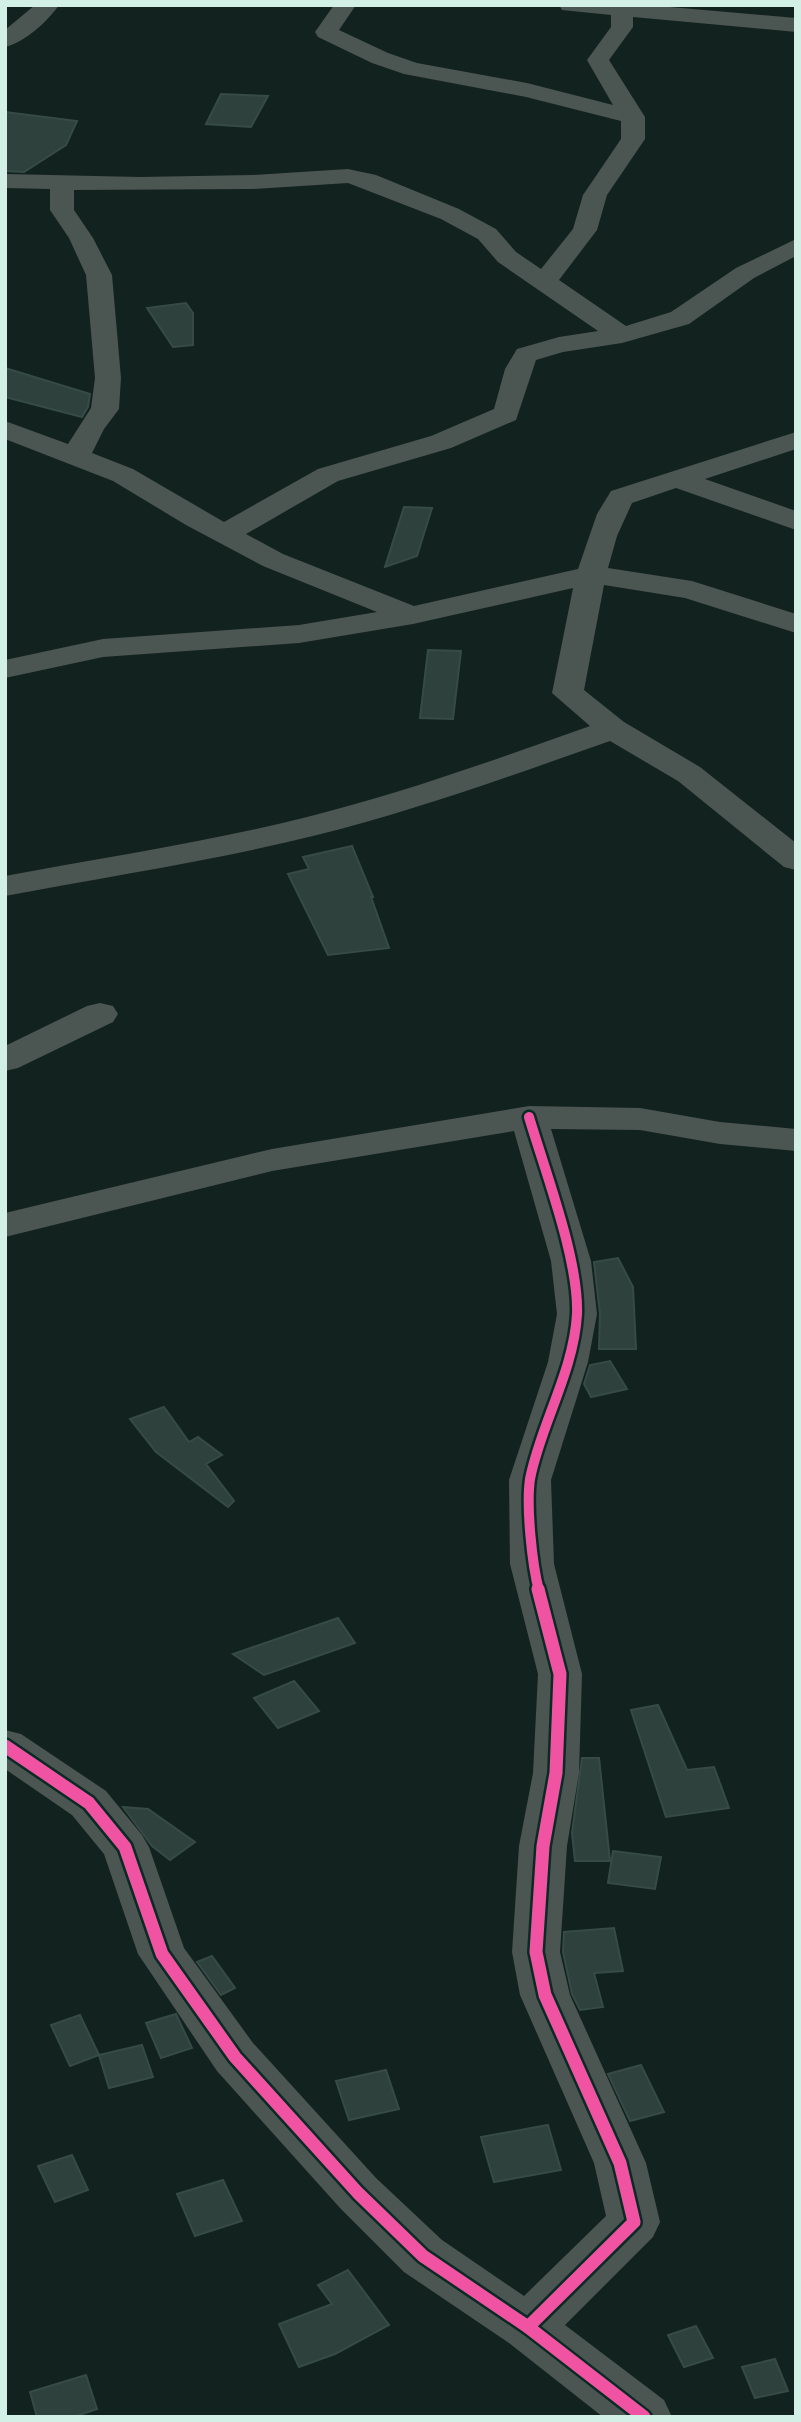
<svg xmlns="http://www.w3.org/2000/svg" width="801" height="2422" viewBox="0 0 801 2422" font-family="'Titillium Web',sans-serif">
<rect width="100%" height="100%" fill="#12231f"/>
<g fill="#2e413c" stroke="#374b46" stroke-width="2">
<path d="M221,94L268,96L251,127L206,124Z"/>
<path d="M5,112L77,121L66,145L24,172L5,171Z"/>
<path d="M186,303L193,313V345L173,347L147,308Z"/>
<path d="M5,368L90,394L88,407L82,417L5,397Z"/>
<path d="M404,507L432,508L417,556L385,567Z"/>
<path d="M428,650L461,651L453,719L420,718Z"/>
<path d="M352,846L373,897H371L389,948L328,955L288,874L309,869L303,857Z"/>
<path d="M618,1258L633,1287L636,1349H599L600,1314L594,1262Z"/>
<path d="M610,1361L627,1389L591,1397L584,1384L590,1365Z"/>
<path d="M164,1407L189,1442L198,1437L222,1455L206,1464L234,1501L228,1507L156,1452L130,1419Z"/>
<path d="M338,1618L355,1643L264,1675L233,1654Z"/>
<path d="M294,1681L319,1711L278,1728L254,1698Z"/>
<path d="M658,1705L687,1770L714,1767L729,1808L666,1817L631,1710Z"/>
<path d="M582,1758H599L610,1861H575L572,1833Z"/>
<path d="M123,1807L148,1809L195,1842L170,1860L152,1846Z"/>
<path d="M613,1851L661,1857L655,1889L608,1883Z"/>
<path d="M614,1928L623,1971L594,1973L603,2007L580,2010L572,1994L563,1952L564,1932Z"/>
<path d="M212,1956L235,1988L221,1995L197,1962Z"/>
<path d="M176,2014L192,2048L161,2058L146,2023Z"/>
<path d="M80,2015L99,2055L70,2066L51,2025Z"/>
<path d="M142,2045L153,2077L109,2088L99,2055Z"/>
<path d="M641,2065L664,2112L630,2121L608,2074Z"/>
<path d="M386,2070L399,2109L349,2120L336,2081Z"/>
<path d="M548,2125L561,2170L494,2182L481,2137Z"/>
<path d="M72,2155L88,2190L55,2202L38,2166Z"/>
<path d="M223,2180L242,2221L195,2236L177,2194Z"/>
<path d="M348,2270L389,2325L335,2354L299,2367L279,2324L332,2304L318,2285Z"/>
<path d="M696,2326L713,2358L684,2367L668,2335Z"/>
<path d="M775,2359L788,2391L755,2398L742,2367Z"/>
<path d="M86,2375L97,2409L73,2417H37L30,2392Z"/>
</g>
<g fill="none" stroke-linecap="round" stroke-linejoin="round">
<g fill="#4b5552" fill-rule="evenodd">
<path d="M35,5H59C47,22 25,42 5,47V30Z"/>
<path d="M334,5H356L339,30L388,53L417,63L527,83L613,105L587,60L611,27V15L562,10L559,5H647L796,18V32L633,17V27L609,60L645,117V139L607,195L597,230L559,280L626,326L671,312L736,268L796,239V256L754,278L689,324L622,343L563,352L536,360L516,420L451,448L338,481L246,534L283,554L414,606L578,569L597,514L611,491L796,432V449L705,479L796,511V530L676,488L632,503L617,536L608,568L692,581L796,614V633L685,598L604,585L584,690L624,722L700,767L796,843V870L784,867L678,781L610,741C513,775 417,810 317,835C214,861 109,876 5,896V876C106,857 208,842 307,817C403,793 497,759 590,726L552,693L573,588L413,624L299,643L103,657L5,678V660L103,639L299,625L377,612L263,566L186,525L113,481L5,439V421L68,444L91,408L95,378L86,275L69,238L50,210V189L5,188V174L140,177L252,175L348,169L376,175L459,209L496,229L516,252L541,269L573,229L583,195L621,139V121L526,97L404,74L372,63L318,37L315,32ZM348,183L441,219L478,239L498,262L598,331L559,337L517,349L505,369L494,409L431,436L318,469L224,522L133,469L92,453L104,429L119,409L121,378L112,275L93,238L74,210V190L252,189Z"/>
<path d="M100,1003L113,1006L118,1014L113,1022L18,1068L5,1071V1046L87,1006Z"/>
<path d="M529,1106L640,1108L720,1122L796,1129V1151L720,1144L640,1130L551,1129L591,1261L597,1314L588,1362L551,1480L554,1564L582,1674L579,1773L567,1846L560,1952L570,1995L646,2163L660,2222L653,2237L565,2325L664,2400L672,2417H603L509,2343L404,2272L340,2208L217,2071L138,1954L104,1854L72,1815L5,1769V1730L21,1734L106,1791L142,1835L149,1847L184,1948L253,2043L376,2178L442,2240L524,2296L606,2216L594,2163L520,1995L512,1952L519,1846L533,1773L538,1674L510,1564L509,1480L548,1362L557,1314L551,1261L514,1131L272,1171L5,1237V1213L272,1149Z"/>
</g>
<g stroke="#0a2b23" stroke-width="15">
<path id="cycleway-far1" d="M529,1117C545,1171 579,1260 577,1314C574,1371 540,1426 530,1479C526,1506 532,1564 539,1591"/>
</g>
<g stroke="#0a2b23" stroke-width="18">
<g id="cycleway">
<path d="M5,1746L89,1803L125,1847L162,1954L235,2057L358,2193L423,2256L528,2327L644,2417"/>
<path d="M528,2327L634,2222L620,2163L545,1995L536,1952L543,1846L556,1773L560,1674L538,1589"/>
</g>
</g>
<use href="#cycleway-far1" stroke="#f153a3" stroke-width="10"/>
<use href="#cycleway" stroke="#f153a3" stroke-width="13"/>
</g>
<rect width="801" height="2422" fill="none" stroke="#d2f0e6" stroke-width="14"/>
</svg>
